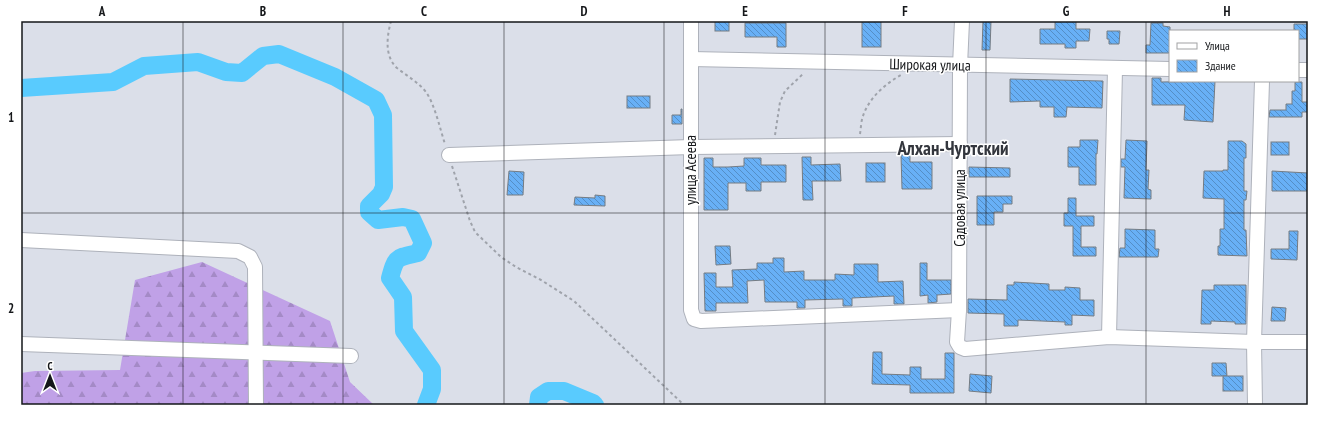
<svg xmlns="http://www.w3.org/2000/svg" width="1329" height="426" viewBox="0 0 1329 426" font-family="'PT Sans Narrow',sans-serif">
<defs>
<pattern id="forest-firs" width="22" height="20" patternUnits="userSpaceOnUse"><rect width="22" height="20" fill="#c0a1e7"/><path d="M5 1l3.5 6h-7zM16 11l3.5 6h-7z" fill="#a48ac6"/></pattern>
<pattern id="building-back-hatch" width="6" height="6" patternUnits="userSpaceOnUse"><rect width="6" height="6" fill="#68b0f6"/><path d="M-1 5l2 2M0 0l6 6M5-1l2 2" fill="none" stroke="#548ec6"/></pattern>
</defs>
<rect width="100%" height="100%" fill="#dbdfe9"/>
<path fill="url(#forest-firs)" d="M202,262L330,321L350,382L374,405H21V373L35,371L120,370L135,280Z"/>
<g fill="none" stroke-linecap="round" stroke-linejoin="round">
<g stroke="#59cbfe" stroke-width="18">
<path d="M21,88L113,82L144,66L198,62L226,72L242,73L263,56L279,54L335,77L376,100L383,115L384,187L381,194L369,206V212L378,220L403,217L412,219L423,243L418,253C396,258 396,256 390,278L403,297L404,331L432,370V389L426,405"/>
<path d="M538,405L539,397L548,391H564L593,403L595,405"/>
</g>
</g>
<g fill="url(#building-back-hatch)" stroke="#757c83">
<rect x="715" y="21" width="14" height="10"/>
<rect x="862" y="21" width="19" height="26"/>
<path d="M983,21H991L990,50H982Z"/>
<path d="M1055,21H1076V29H1090L1089,41H1076V48H1065V44H1040V29H1055Z"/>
<path d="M745,23H786V47H777V37H745Z"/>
<path d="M1151,23H1163V26L1170,27V53H1146V45H1150Z"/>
<path d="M1294,24H1308V39H1298V31H1294Z"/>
<path d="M1107,31H1120L1119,44H1109V39H1107Z"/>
<path d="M1152,78H1161V82L1215,81L1213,122L1184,120L1185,105H1152Z"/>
<path d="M1010,79L1103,81L1102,108L1067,107L1066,117H1054V107H1040V101L1010,102Z"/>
<path d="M1295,82H1302V102H1308V112H1302V117H1269L1270,110H1286V104H1292V91H1295Z"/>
<rect x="627" y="96" width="23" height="12"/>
<path d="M681,109H682V124H672V115H681Z"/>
<path d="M1080,140H1098L1097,154H1096V185H1079V167H1068V147H1080Z"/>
<path d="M1126,140L1147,141L1146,170H1149L1148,189L1151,190V199L1124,198L1125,167H1121V159H1125Z"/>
<path d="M1228,141H1242L1246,144V158H1244V191H1247L1246,200H1244V230H1246L1247,256L1218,255V246H1220V229H1224V199L1203,198L1204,171H1223V170H1228Z"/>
<rect x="1271" y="142" width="18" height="13"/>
<path d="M901,155H910V162H932V189H902Z"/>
<path d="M802,157H811V165L840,164L841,181H812L813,200H803Z"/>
<path d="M704,158H713V167H728L744,166V158H761V165H786V182H761V191H746V183H728V210H704Z"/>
<rect x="866" y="163" width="19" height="19"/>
<path d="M969,167L1010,168V177H969Z"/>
<path d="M509,171L524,172L523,195H507Z"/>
<path d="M1272,171L1308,173V191H1272Z"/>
<path d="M595,195L605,196V206L574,205L575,197L595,198Z"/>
<path d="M977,196H1012V204H1003V212H994V225H977Z"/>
<path d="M1068,198H1076V216H1094V226H1081V247H1096V256H1073V226H1064V213H1068Z"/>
<path d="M1125,229L1155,230V249H1159L1158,257H1119L1120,248H1125Z"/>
<path d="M1289,231H1298L1297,260L1271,259V249H1289Z"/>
<path d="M715,246H730L731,264L716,265Z"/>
<path d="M773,258H784V272L804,271V280H835V274L854,275V264H878V282L903,281L904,304H894V296L852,298V306H843V299L805,300V308H797V302H765L764,280L747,281L748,303H716V311H705L704,273H716V287H733L732,270L757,269V263H773Z"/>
<path d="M920,263H927V280H951V294L937,295V302L928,303V295L920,296Z"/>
<path d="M1014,282L1049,284V290H1065V287L1080,288V300H1094V316L1072,315V325H1065V322L1018,320V326H1004V314L968,313V299L1007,300V285H1014Z"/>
<path d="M1214,285H1246V324H1235V322L1211,321V324H1201L1202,290H1214Z"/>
<path d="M1272,307L1286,308L1285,321H1271Z"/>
<path d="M873,352H882V374L910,375V367H921V379H945V353H954V393H910V385L872,384Z"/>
<path d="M1212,363H1226L1227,376H1212Z"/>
<path d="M970,374L992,376L991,393L969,391Z"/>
<rect x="1223" y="376" width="20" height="15"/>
</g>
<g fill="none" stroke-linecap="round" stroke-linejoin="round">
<g stroke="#aeb2bb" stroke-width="16">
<g id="minor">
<path d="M691,21V310L694,319L701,321L959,310"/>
<path d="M962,21L960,66L959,310L957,342L960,347L965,349L1109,337L1254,342H1308"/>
<path d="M691,59L1170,69"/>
<path d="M1298,70H1308"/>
<path d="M449,155L691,147L960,144"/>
<path d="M21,240L238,251L250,257L255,267L256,405"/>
<path d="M1109,337L1115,69"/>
<path d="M21,344L351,356"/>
<path d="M1255,405L1254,342L1262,81"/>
</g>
</g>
<g stroke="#9fa3ab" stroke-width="2" stroke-dasharray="3 3" stroke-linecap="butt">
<path d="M391,21C387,36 384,56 397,68C407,76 418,82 426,92C435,105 440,129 445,144"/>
<path d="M860,134C861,128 861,121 863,116C869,98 885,84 901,75"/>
<path d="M775,135L780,102L785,91L804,73"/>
<path d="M452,166L470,221L475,232L501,257L516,267L541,280L574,301L684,405"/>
</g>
<use href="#minor" stroke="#fff" stroke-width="14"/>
</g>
<path fill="none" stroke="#15171a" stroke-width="1" stroke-opacity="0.55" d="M183,21V405M343,21V405M504,21V405M664,21V405M825,21V405M986,21V405M1146,21V405M21,213H1308"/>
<g text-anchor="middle" stroke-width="3" stroke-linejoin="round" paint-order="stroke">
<g font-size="15" fill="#15171a" stroke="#fff">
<text transform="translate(930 65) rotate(1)" y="5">Широкая улица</text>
<text transform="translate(691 170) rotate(-90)" y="5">улица Асеева</text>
<text transform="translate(960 208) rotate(-90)" y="5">Садовая улица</text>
</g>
<g font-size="19" font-weight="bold" fill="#33363d" stroke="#fff">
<text x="953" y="155">Алхан-Чуртский</text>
</g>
</g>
<rect width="1329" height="426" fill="none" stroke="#ffffff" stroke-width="44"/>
<rect x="1169" y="30" width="130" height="52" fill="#ffffff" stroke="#a1a2a3"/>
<rect x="1177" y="43" width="20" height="6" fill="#ffffff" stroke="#a1a2a3"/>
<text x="1205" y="50" font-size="12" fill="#15171a">Улица</text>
<rect x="1177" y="60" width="20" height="12" fill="url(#building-back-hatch)" stroke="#a1a2a3"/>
<text x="1205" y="70" font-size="12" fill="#15171a">Здание</text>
<g transform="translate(50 376)" stroke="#ffffff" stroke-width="3" paint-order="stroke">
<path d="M0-3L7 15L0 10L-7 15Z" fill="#15171a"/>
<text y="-6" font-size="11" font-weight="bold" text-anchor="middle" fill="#15171a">С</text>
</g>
<rect x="22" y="22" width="1285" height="382" fill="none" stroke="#15171a" stroke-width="1.5"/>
<g font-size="13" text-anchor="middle" font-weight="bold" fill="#15171a">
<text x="102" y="16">A</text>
<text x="263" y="16">B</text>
<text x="424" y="16">C</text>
<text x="584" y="16">D</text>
<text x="745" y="16">E</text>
<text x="905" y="16">F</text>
<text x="1066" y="16">G</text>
<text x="1227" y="16">H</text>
<text x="11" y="122">1</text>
<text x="11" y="313">2</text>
</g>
</svg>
